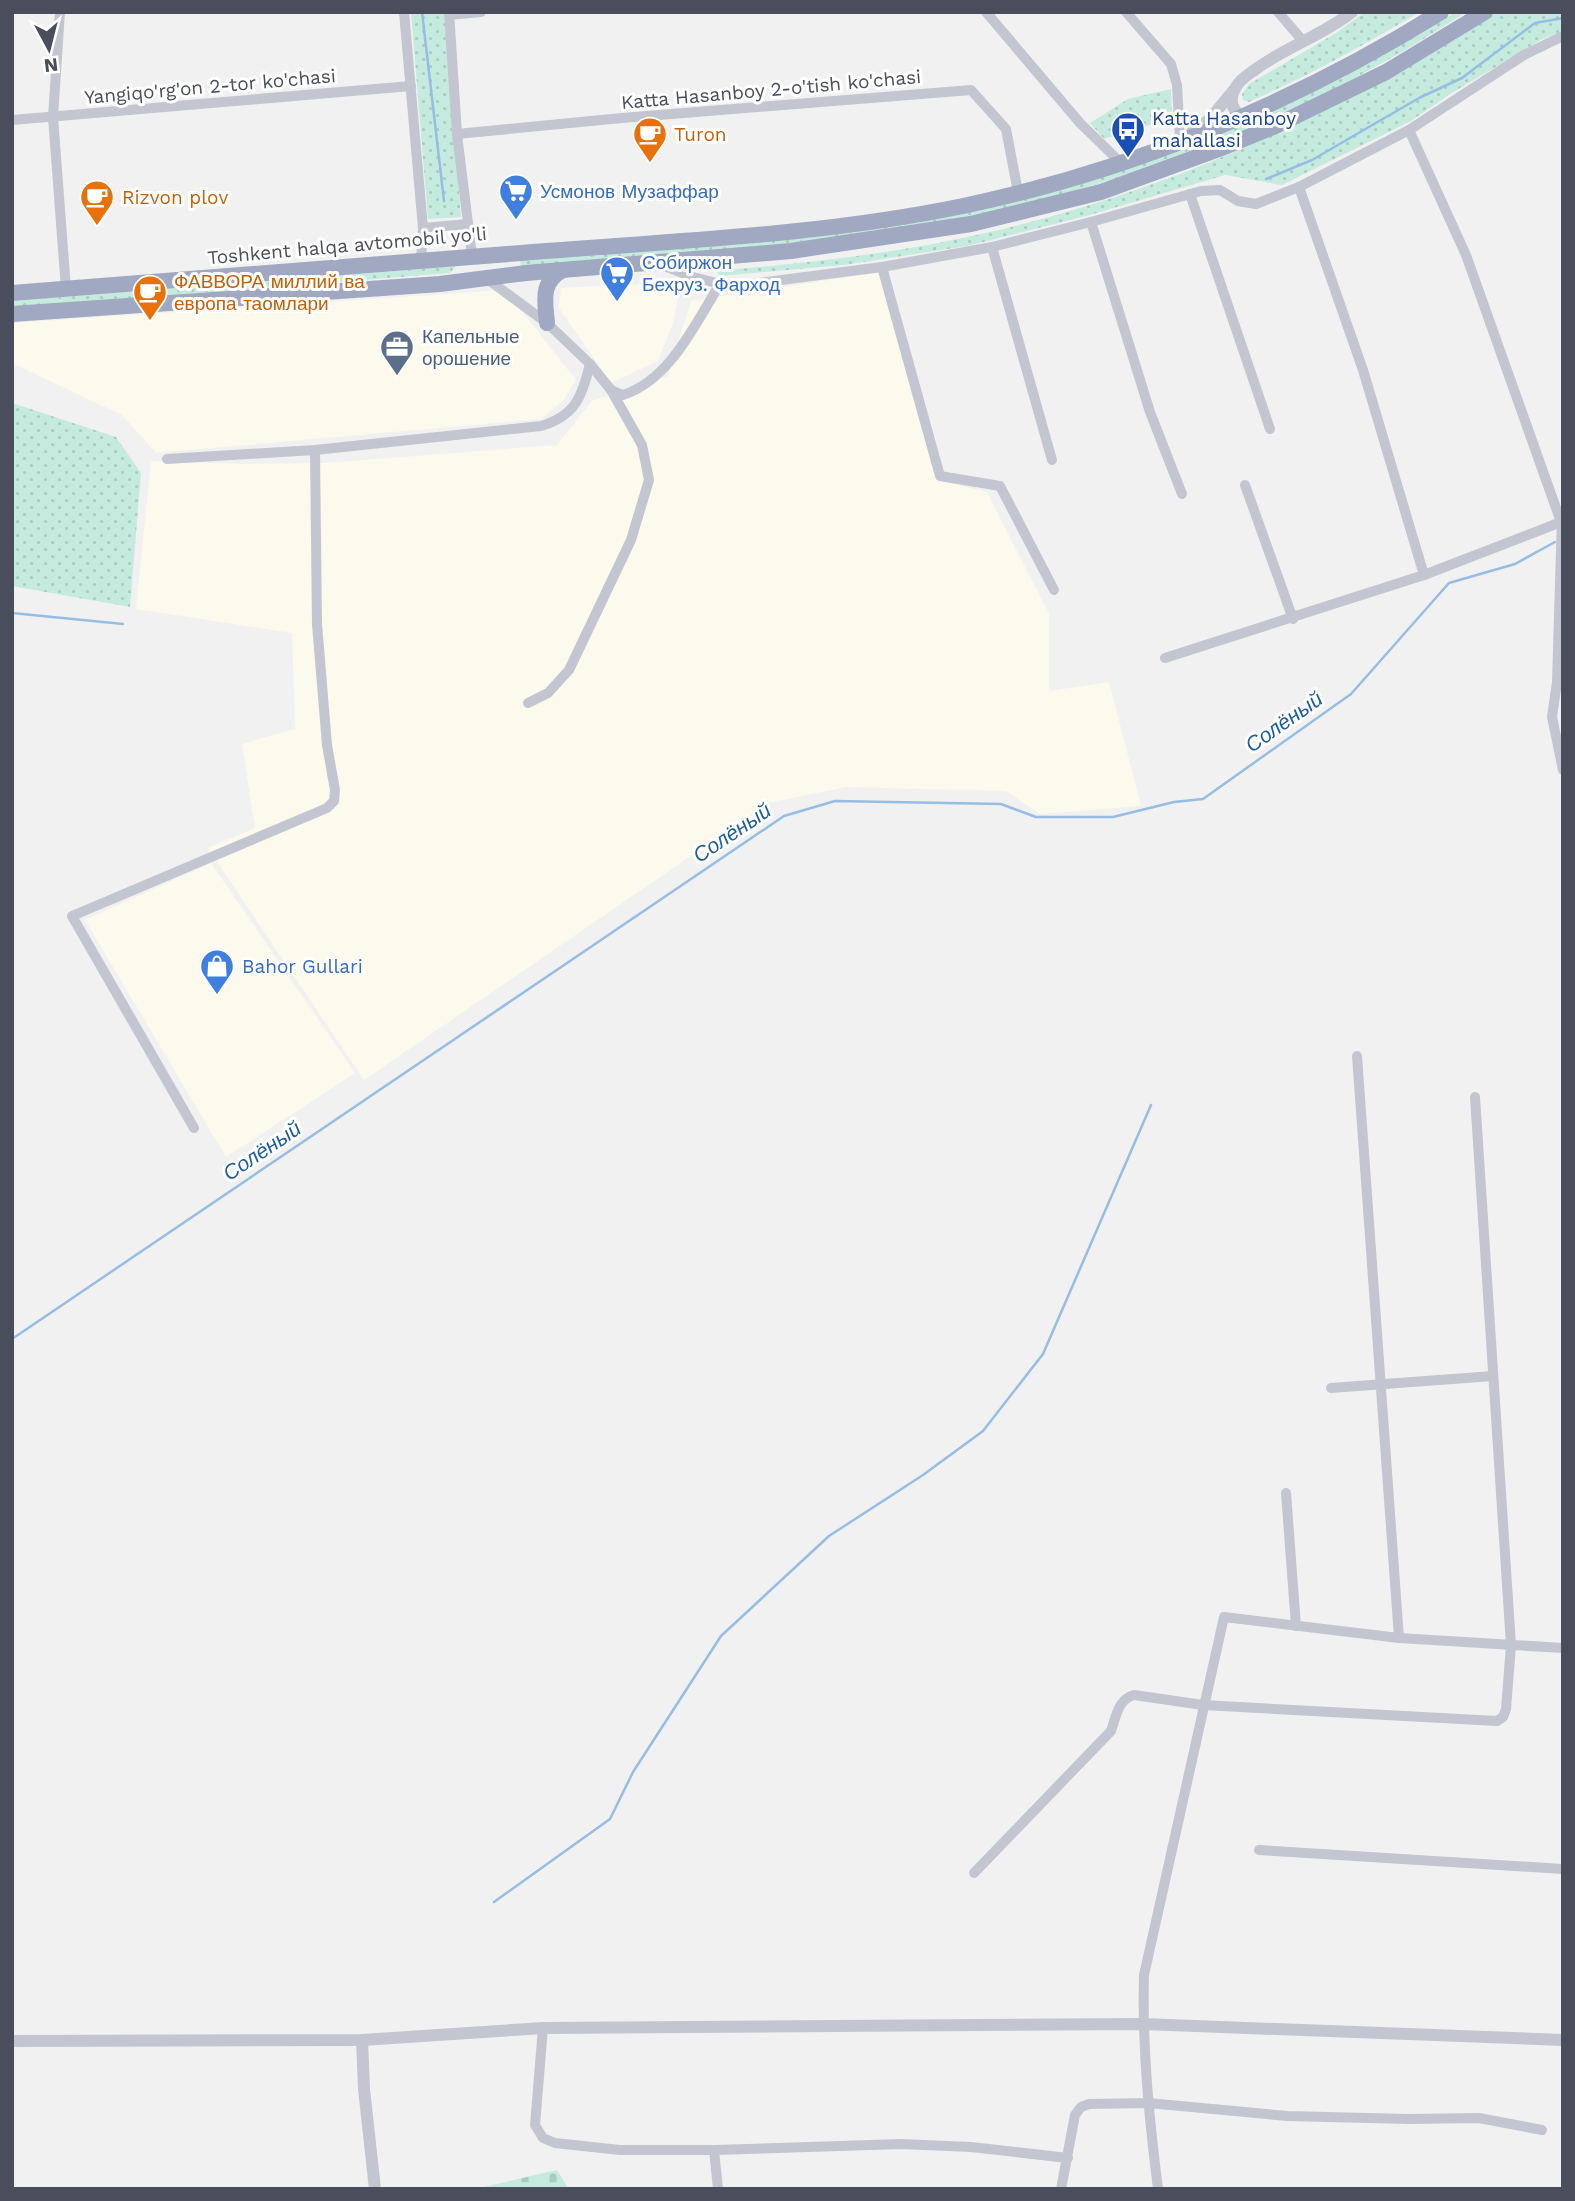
<svg xmlns="http://www.w3.org/2000/svg" width="1575" height="2201" viewBox="0 0 1575 2201" font-family="'Work Sans',sans-serif">
<defs>
<pattern id="grass-dots" width="8" height="8" patternUnits="userSpaceOnUse" patternTransform="scale(1.75)"><rect width="8" height="8" fill="#c4ebde"/><path d="M2 2h.1M6 6h.1" fill="none" stroke="#aacbc1" stroke-width="1.8" stroke-linecap="round"/></pattern>
<pattern id="cemetery-stones" width="16" height="16" patternUnits="userSpaceOnUse" patternTransform="scale(1.75)"><rect width="16" height="16" fill="#c4ebde"/><path d="M2 7V4a2 2 0 0 1 4 0v3zM10 15v-3a2 2 0 0 1 4 0v3z" fill="#aacbc1"/></pattern>
</defs>
<rect width="100%" height="100%" fill="#f2f1f1"/>
<g fill="#fbfaec">
<path d="M881,272L937,480L987,492L1049,614V691L1109,682L1141,806L1040,814L1006,791L846,787L768,803L364,1080L208,848L255,828L242,744L295,729L292,633L136,609L151,461L242,464L324,463L557,445L592,401L668,376L691,301Z"/>
<path d="M681,282L673,323L658,361L611,383L559,308L561,288Z"/>
<path d="M505,290L576,380L563,401L541,419L156,453L122,415L12,363V323Z"/>
<path d="M211,863L355,1073L226,1157L85,920Z"/>
</g>
<g fill="url(#grass-dots)">
<path d="M411,12H444L461,217L428,219Z"/>
<path d="M1365,12H1420C1364,45 1308,76 1249,102L1243,100L1242,94L1249,84L1336,33Z"/>
<path d="M1455,12H1466C1334,99 1189,162 1036,201C1014,207 992,214 969,219C822,248 670,254 521,267L520,260L870,229L1257,118C1326,87 1391,52 1455,12Z"/>
<path d="M1497,12H1563V31L1541,40L1450,94L1411,121L1282,185L1225,175L1090,215L967,246L844,265L720,276L716,271C795,264 875,256 953,240C1149,201 1329,119 1497,12Z"/>
<path d="M1171,89L1172,118L1104,139L1090,123L1128,99Z"/>
<path d="M456,266L450,273L12,308V301Z"/>
<path d="M12,403L116,437L141,473L130,607L12,586Z"/>
</g>
<path fill="url(#cemetery-stones)" d="M557,2170L569,2189H475Z"/>
<g fill="none" stroke-linecap="round" stroke-linejoin="round">
<g stroke="#96bde3" stroke-width="2.5">
<path d="M422,12L444,201"/>
<path d="M1266,179L1312,160L1419,98L1462,78L1535,23L1563,18"/>
<path d="M12,613L123,624"/>
<path d="M12,1339L784,816L835,801L1001,804L1036,817H1113L1174,802L1203,799L1351,694L1449,583L1515,564L1555,542"/>
<path d="M494,1902L610,1819L633,1772L721,1636L829,1536L923,1475L983,1431L1043,1354L1151,1105"/>
</g>
<g stroke="#c3c6d0" stroke-width="10">
<path d="M60,12L53,117L66,289"/>
<path d="M404,12L423,228L421,261"/>
<path d="M449,12L457,134L472,256"/>
<path d="M986,12L1080,123L1120,162"/>
<path d="M1126,12L1171,64L1177,85L1180,140"/>
<path d="M1278,12L1303,41"/>
<path d="M449,15L481,12"/>
<path d="M12,120L411,86"/>
<path d="M457,134L622,118L971,90L1006,129L1018,192"/>
<path d="M1299,187L1363,370L1424,575"/>
<path d="M1190,194L1270,429"/>
<path d="M1091,222L1150,412L1182,494"/>
<path d="M423,228L468,224"/>
<path d="M992,247L1052,460"/>
<path d="M662,265L693,277L720,284H751L882,267L992,247L1091,222L1201,191L1220,190L1238,201L1256,204L1299,187L1409,130L1524,55L1563,36"/>
<path d="M882,267L940,476L1000,486L1054,590"/>
<path d="M486,278L547,323L590,364L611,390L642,445L649,480L631,540L569,670L548,693L528,703"/>
<path d="M611,390L623,395C670,380 695,324 720,284"/>
<path d="M167,459L315,450L541,426C575,416 582,397 590,364"/>
<path d="M1245,485L1293,619"/>
<path d="M1562,517L1557,682L1552,717L1563,770"/>
<path d="M1165,658L1424,575L1561,522L1466,255L1409,130"/>
<path d="M1357,1056L1399,1638"/>
<path d="M194,1128L72,916L327,808L334,801L335,790L327,745L317,624L315,450"/>
<path d="M1331,1388L1493,1376"/>
<path d="M1286,1493L1296,1626"/>
<path d="M1259,1850L1563,1869"/>
<path d="M974,1873L1111,1731C1116,1717 1118,1699 1134,1695L1203,1705L1497,1721L1503,1717L1506,1709L1511,1645L1475,1097"/>
<path d="M543,2028L535,2125L543,2138L555,2143L620,2150H714L901,2144L971,2147L1068,2158"/>
<path d="M714,2150L718,2189"/>
<path d="M1061,2189L1075,2115L1081,2107L1089,2104L1148,2103L1287,2116L1409,2119L1479,2118L1542,2130"/>
<path d="M1158,2189C1149,2117 1142,2047 1144,1975L1224,1617L1399,1638L1563,1648"/>
</g>
<g stroke="#c3c6d0" stroke-width="12">
<path d="M1241,116C1231,109 1229,98 1236,87C1240,79 1249,74 1256,69C1286,47 1323,35 1352,12"/>
<path d="M1192,132L1210,119L1233,91"/>
<path d="M362,2040L364,2089L375,2189"/>
<path d="M12,2041L362,2040L543,2028L1143,2024L1563,2040"/>
</g>
<g stroke="#a0a8c2" stroke-width="16">
<path d="M12,293C182,279 352,266 521,253C668,241 818,236 963,206C1131,171 1295,103 1441,12"/>
<path d="M12,314L440,284L526,273L791,251L971,224L1101,192L1219,149L1273,127L1386,72L1485,12"/>
<path d="M547,323C545,301 540,282 563,270"/>
</g>
</g>
<defs>
<g id="bus-pin" transform="scale(1.75)"><path d="M0 17L-7.5 6A9.5 9.5 0 1 1 7.5 6Z" fill="#1a4fb4" stroke="#fff"/><path d="M-5-6H5V4H4V6H2V4H-2V6H-4V4H-5ZM-3.5-4V0h7V-4ZM-3.5 1.2v1.5H-2V1.2ZM2 1.2v1.5H3.5V1.2Z" fill="#fff"/></g>
<g id="cafe-pin" transform="scale(1.75)"><path d="M0 17L-7.5 6A9.5 9.5 0 1 1 7.5 6Z" fill="#e8710a" stroke="#fff"/><path d="M-5.5-4.5H6V0H3Q3 3.5 0 3.5H-2.5Q-5.5 3.5-5.5 0ZM3-3.2v2h1.7v-2ZM-6 4.5H4V6H-6Z" fill="#fff"/></g>
<g id="supermarket-pin" transform="scale(1.75)"><path d="M0 17L-7.5 6A9.5 9.5 0 1 1 7.5 6Z" fill="#3f7fe0" stroke="#fff"/><path d="M-6-5.5h2.5l.6 2H6L4.5 2H-2.5L-4.4-4H-6ZM-1.5 3.2a1.3 1.3 0 1 0 .1 0ZM3 3.2a1.3 1.3 0 1 0 .1 0Z" fill="#fff"/></g>
<g id="office-pin" transform="scale(1.75)"><path d="M0 17L-7.5 6A9.5 9.5 0 1 1 7.5 6Z" fill="#5c6f8a" stroke="#fff"/><path d="M-6-3h4V-5.5h4V-3h4V5H-6ZM-1-4.5V-3h2v-1.5ZM-6 0V1H6V0Z" fill="#fff"/></g>
<g id="shop-pin" transform="scale(1.75)"><path d="M0 17L-7.5 6A9.5 9.5 0 1 1 7.5 6Z" fill="#3f7fe0" stroke="#fff"/><path d="M-5-2.5h2.3a2.7 3.5 0 0 1 5.4 0H5L5.5 6h-11ZM-1.5-2.5h3a1.5 2.3 0 0 0-3 0Z" fill="#fff"/></g>
</defs>
<g fill-rule="evenodd">
<use href="#bus-pin" x="1128" y="129"/>
<use href="#cafe-pin" x="650" y="134"/>
<use href="#supermarket-pin" x="516" y="191"/>
<use href="#cafe-pin" x="97" y="197"/>
<use href="#supermarket-pin" x="617" y="273"/>
<use href="#cafe-pin" x="150" y="292"/>
<use href="#office-pin" x="397" y="347"/>
<use href="#shop-pin" x="217" y="966"/>
</g>
<g text-anchor="middle" stroke-width="6" stroke-linejoin="round" paint-order="stroke">
<g font-size="19" fill="#4a4e5c" stroke="#fff">
<text transform="translate(210 86) rotate(-5)" y="7">Yangiqo'rg'on 2-tor ko'chasi</text>
<text transform="translate(771 89) rotate(-5)" y="7">Katta Hasanboy 2-o'tish ko'chasi</text>
<text transform="translate(347 245) rotate(-5)" y="7">Toshkent halqa avtomobil yo'li</text>
</g>
<g font-size="19" fill="#164399" stroke="#fff" text-anchor="start">
<text x="1152" y="125">Katta Hasanboy<tspan x="1152" dy="22">mahallasi</tspan></text>
</g>
<g font-size="19" fill="#c56008" stroke="#fff" text-anchor="start">
<text x="674" y="141">Turon</text>
<text x="122" y="204">Rizvon plov</text>
<text x="174" y="288">ФАВВОРА миллий ва<tspan x="174" dy="22">европа таомлари</tspan></text>
</g>
<g font-size="19" fill="#366cbe" stroke="#fff" text-anchor="start">
<text x="540" y="198">Усмонов Музаффар</text>
<text x="642" y="269">Собиржон<tspan x="642" dy="22">Бехруз. Фарход</tspan></text>
<text x="242" y="973">Bahor Gullari</text>
</g>
<g font-size="19" fill="#4e5e75" stroke="#fff" text-anchor="start">
<text x="422" y="343">Капельные<tspan x="422" dy="22">орошение</tspan></text>
</g>
<g font-size="21" font-style="italic" fill="#1c5d9d" stroke="#fff">
<text transform="translate(1284 722) rotate(-35)" y="7">Солёный</text>
<text transform="translate(732 833) rotate(-34)" y="7">Солёный</text>
<text transform="translate(262 1151) rotate(-34)" y="7">Солёный</text>
</g>
</g>
<rect width="1575" height="2201" fill="none" stroke="#4a4e5c" stroke-width="28"/>
<g transform="translate(49 49) rotate(173)" stroke="#ffffff" stroke-width="5" paint-order="stroke">
<path d="M0-5L12 26L0 18L-12 26Z" fill="#4a4e5c"/>
<text y="-10" font-size="19" font-weight="bold" text-anchor="middle" fill="#4a4e5c">N</text>
</g>
</svg>
